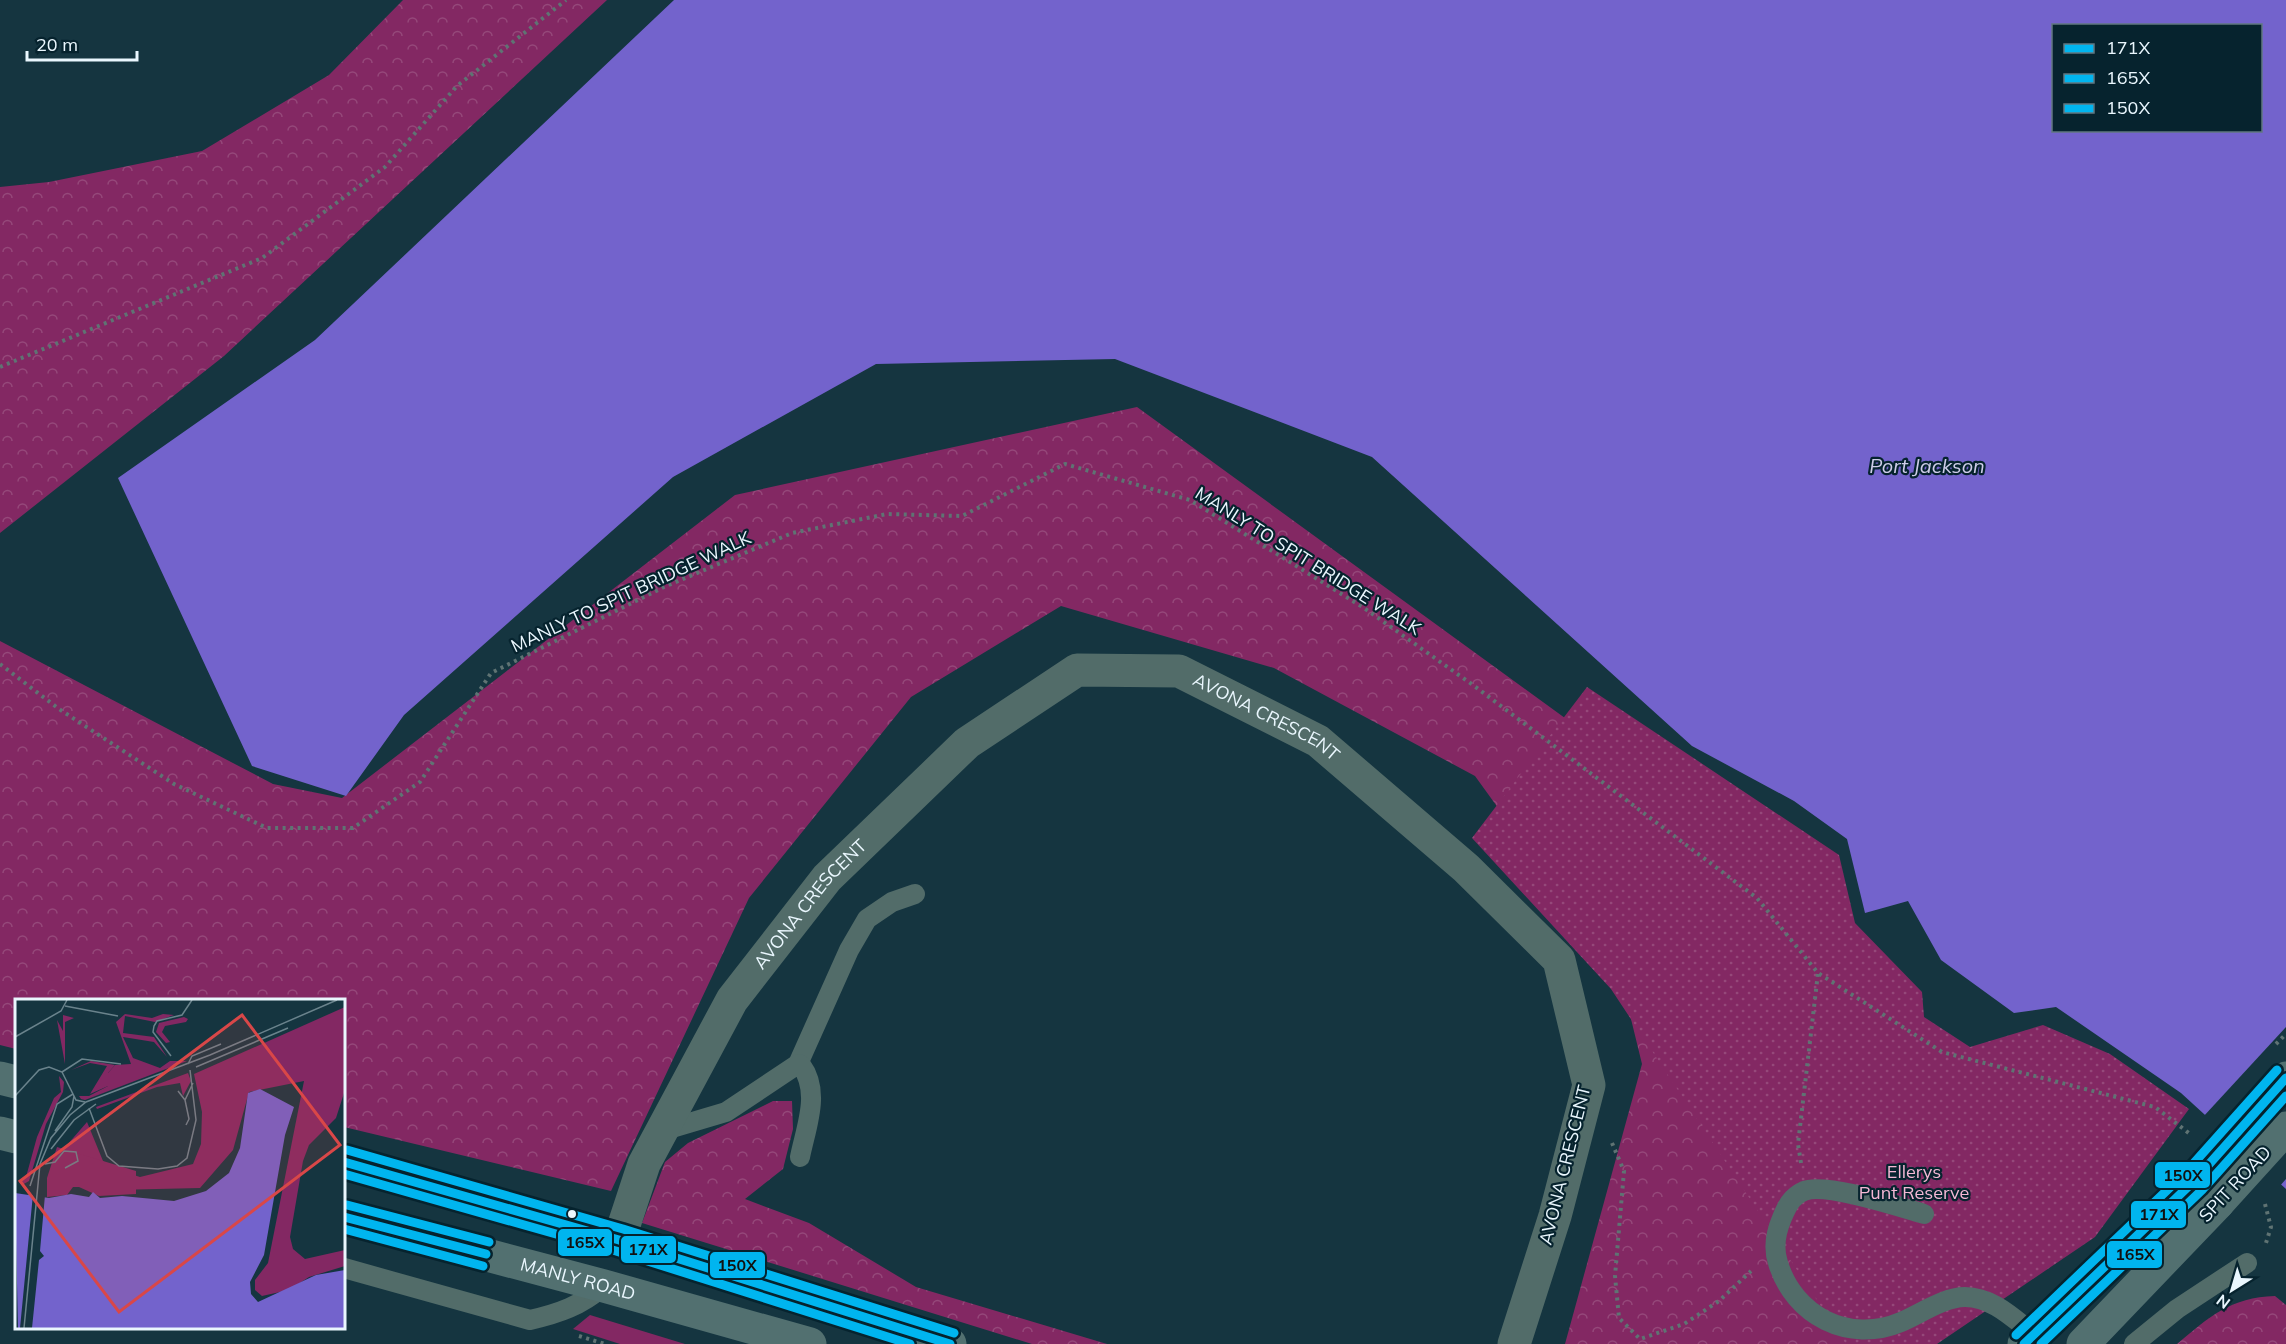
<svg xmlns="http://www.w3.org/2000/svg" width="2286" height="1344" viewBox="0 0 2286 1344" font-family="Mulish,sans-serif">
<defs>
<pattern id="forest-crowns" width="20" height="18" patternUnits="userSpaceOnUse" patternTransform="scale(1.5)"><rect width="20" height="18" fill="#832863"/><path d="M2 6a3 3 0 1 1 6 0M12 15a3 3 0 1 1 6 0" fill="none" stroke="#95487a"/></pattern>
<pattern id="park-dots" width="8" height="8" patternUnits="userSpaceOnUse" patternTransform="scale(1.5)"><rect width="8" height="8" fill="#832863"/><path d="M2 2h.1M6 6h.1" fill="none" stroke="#95487a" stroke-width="1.8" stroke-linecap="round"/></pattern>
</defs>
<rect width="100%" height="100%" fill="#153540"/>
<path fill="#832863" d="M590,1315L685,1344H620L573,1329Z"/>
<g fill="url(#forest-crowns)">
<path d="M403,0H607L224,356L0,533V187L49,182L202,151L329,75Z"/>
<path d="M1137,407L1708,822L1900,1344H1565L1642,1064L1621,978L1475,776L1274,668L1061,606L911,697L749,898L611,1191L344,1127V1000H16V1049L0,1045V641L273,784L342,798L735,495Z"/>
<path d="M773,1101H792L793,1129L783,1169L745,1199L809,1223L916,1287L1107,1344H1032L642,1223L665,1162L688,1143Z"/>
<path d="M2275,1296L2286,1305V1344H2177C2209,1317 2231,1297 2275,1296Z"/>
</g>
<path fill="url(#park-dots)" d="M1587,687L1839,855L1855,923L1922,992L1924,1017L1970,1047L2043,1025L2110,1054L2189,1109L2095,1237L1937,1344H1846L1611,989L1472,838Z"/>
<path fill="#7363cc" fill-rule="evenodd" d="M674,0H2286V1189L2181,1093L2056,1007L2014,1013L1941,960L1908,901L1865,913L1847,839L1794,801L1692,746L1372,457L1115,359L876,364L673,477L404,715L346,796L252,766L118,478L315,340ZM2054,26H2260V130H2054Z"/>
<path fill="#153540" d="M2286,1027V1179L2279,1187L2203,1117Z"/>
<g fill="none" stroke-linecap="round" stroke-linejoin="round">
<g stroke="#5f7373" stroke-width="4" stroke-dasharray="3 4.5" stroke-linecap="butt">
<path d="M0,367L262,258L385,167L457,86L566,0"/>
<path d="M0,664L59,709L174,784L267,828H353L420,782L491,673L664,587L792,533L887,514L962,516L1065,464L1190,500L1364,608L1473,685L1757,898L1818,973L1942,1052L2155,1107L2190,1134"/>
<path d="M1612,1143L1624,1171L1615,1276L1619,1318L1640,1339L1684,1324L1719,1301L1751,1271"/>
<path d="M1801,1163L1798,1144L1818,973"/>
<path d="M2265,1204L2271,1227L2266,1243"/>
<path d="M579,1336L605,1344"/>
</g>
<g stroke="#526c69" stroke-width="20">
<path d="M798,1064L849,950L867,919L892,902L915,894"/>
<path d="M662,1131L726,1112L798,1064L801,1065C821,1092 806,1127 800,1157"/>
<path d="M1924,1214C1900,1207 1825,1182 1804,1191C1791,1197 1787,1206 1782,1218C1776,1232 1773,1248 1778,1263C1794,1316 1849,1344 1901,1322C1920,1314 1944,1297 1965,1297C1993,1297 2014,1319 2035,1335"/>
<path d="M344,1268L530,1320C560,1313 580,1306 604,1286"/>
<path d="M2134,1344L2177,1309L2247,1263"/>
</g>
<path stroke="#526c69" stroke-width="33" id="s1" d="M619,1240L644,1164L732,1000L827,878L967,743L1077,670L1179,671L1318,741L1466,868L1559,960L1589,1085L1555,1216L1514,1344"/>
<g stroke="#527070" stroke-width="33">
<path d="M0,1078L16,1082"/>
<path d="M0,1133L16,1137"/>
<path d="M344,1162L619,1240L950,1344"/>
<path id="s2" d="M344,1217L604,1286L810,1344"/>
<path d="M2024,1344L2194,1181"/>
<path d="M2083,1344L2218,1203"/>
</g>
<path stroke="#5f7373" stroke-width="4" stroke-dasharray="3 4.5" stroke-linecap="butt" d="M2276,1044L2286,1034"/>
<g stroke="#527070" stroke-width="33">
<path d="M2194,1181L2286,1078"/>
<path d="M2218,1203L2286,1128"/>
</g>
<g stroke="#06232e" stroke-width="14">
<g id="bus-1">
<path d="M344,1162L619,1240L950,1344"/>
<path d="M344,1217L486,1254"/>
<path d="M2024,1344L2194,1181L2286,1078"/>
</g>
</g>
<g stroke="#06232e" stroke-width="14">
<g id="bus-2">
<path d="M344,1174L616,1251L910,1344"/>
<path d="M344,1229L483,1266"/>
<path d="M2041,1344L2202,1190L2286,1096"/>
</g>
</g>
<g stroke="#06232e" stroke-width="14">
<g id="bus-3">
<path d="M347,1150L623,1229L954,1333"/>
<path d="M347,1205L489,1242"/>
<path d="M2016,1335L2185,1173L2277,1070"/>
</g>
</g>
<use href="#bus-1" stroke="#00b5ef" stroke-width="9"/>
<use href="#bus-2" stroke="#00b5ef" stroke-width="9"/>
<use href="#bus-3" stroke="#00b5ef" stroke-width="9"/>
</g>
<circle fill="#eaf7fe" stroke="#06232e" stroke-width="2" cx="572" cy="1214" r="5"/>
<g text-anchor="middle" stroke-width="4.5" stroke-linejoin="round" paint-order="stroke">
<g font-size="18" fill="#eaf7fe" stroke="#06232e">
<text transform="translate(1308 561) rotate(32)" y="6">MANLY TO SPIT BRIDGE WALK</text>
<text transform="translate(631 592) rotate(-25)" y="6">MANLY TO SPIT BRIDGE WALK</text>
<text dy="6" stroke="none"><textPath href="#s1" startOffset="948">AVONA CRESCENT</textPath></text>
<text dy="6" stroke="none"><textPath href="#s1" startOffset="390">AVONA CRESCENT</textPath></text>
<text transform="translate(1565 1165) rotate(-76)" y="6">AVONA CRESCENT</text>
<text transform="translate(2235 1184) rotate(-47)" y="6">SPIT ROAD</text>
<text dy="6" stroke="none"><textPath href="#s2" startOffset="242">MANLY ROAD</textPath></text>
</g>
<g font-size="18" fill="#f5b8d5" stroke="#06232e">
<text x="1914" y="1178">Ellerys<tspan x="1914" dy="21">Punt Reserve</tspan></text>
</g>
<g font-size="20" font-style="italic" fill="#cecde9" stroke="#06232e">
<text x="1927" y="473">Port Jackson</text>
</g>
</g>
<g transform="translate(15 999)">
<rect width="330" height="330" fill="#153540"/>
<path d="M110,15L137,19L148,15L159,16L140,23L110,17L108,34L139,38L152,58L139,43L108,38L118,59L145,69L155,62H172L70,101L66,100L64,97H74L93,87V74L100,66L116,65L101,23ZM169,18L173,20L171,23L150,27L147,33L155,43L151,44L141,33L144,24Z" fill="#832863"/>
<path d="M330,8V91L321,119L294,146L288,162L275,238L278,250L290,260L330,251V267L294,278L274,291L247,297L240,291V281L253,264L289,82L234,93L218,151L185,189L99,191L39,161L72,123L88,162L97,169L125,178L178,165L186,145L187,113L179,75ZM48,16L59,19L50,23V65L42,21L48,32ZM76,62L100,66L93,74V87L75,95L92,67L75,64L56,71ZM173,74L176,82L168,97L165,84L142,88L82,110L81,108ZM44,77L49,83L48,93L31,125L14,182L7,186L4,183L11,178L22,138L39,99L46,93Z" fill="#832863"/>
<path d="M42,148L121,172V195L84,197L64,188H58L52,196L32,198V179Z" fill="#832863"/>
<path d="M245,90L279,108L270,136L249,256L235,283L236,295L243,303L301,276L330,271V329H3L0,194L34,199L56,195L74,198L78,193L85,199L107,197L159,202L191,192L214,174L225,149L233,94Z" fill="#7363cc"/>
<path d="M18,195L30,196L25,252L29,257L24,261L17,329H5Z" fill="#153540"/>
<path fill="none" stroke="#6a838c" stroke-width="1.5" d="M50,7L103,17M0,38L46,12L52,1M156,57L138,33L139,27L142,22L167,16L177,1M173,65L177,57L206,45M181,68L273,29M47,73L67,60L106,65M163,92L170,101L178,84M0,97L24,71L34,68L47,73L61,101L70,103M170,101L174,120L171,126M74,109L92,157L104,167L143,170L162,167L172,159L181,121L175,71M40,132L57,108L59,97M36,150L59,121L81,105M30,165L40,163L49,152L61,153L63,162L50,169M15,187L42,105L58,95M9,329L25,165L36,139L55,116L71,103L195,56L322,1"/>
<path fill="#d94748" fill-opacity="0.15" stroke="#d94748" stroke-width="3" d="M227,16L325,146L104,313L5,182Z"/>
<rect width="330" height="330" fill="none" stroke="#eaf7fe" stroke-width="3"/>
</g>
<g stroke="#06232e" stroke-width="2">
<rect x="2154" y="1161" width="57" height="28" rx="6" fill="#00b5ef"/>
<rect x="2130" y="1200" width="57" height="29" rx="6" fill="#00b5ef"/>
<rect x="557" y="1228" width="56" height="29" rx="6" fill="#00b5ef"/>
<rect x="620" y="1235" width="57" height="29" rx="6" fill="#00b5ef"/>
<rect x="2106" y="1240" width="57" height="29" rx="6" fill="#00b5ef"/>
<rect x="709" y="1251" width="57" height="28" rx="6" fill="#00b5ef"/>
</g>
<g font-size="16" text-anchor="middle" font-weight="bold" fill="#111">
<text x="2183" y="1181">150X</text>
<text x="2159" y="1220">171X</text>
<text x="585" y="1248">165X</text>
<text x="648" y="1255">171X</text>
<text x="2135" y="1260">165X</text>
<text x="737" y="1271">150X</text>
</g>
<rect x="2052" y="24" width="210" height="108" fill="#06232e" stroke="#617881" stroke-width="1.5"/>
<rect x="2064" y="44" width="30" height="9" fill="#00b5ef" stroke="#617881" stroke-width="1.5"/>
<text x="2106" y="54" font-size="18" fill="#eaf7fe">171X</text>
<rect x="2064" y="74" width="30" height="9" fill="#00b5ef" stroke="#617881" stroke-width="1.5"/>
<text x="2106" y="84" font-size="18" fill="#eaf7fe">165X</text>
<rect x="2064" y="104" width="30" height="9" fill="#00b5ef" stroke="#617881" stroke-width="1.5"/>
<text x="2106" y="114" font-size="18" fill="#eaf7fe">150X</text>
<g transform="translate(2232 1290) rotate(217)" stroke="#06232e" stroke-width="4.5" paint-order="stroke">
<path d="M0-4.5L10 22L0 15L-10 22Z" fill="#eaf7fe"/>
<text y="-9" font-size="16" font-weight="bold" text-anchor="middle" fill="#eaf7fe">N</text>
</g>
<path d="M27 51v9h110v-9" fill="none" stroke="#eaf7fe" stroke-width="3"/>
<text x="36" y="51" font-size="18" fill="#eaf7fe" stroke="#06232e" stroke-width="4.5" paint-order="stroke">20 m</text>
</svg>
